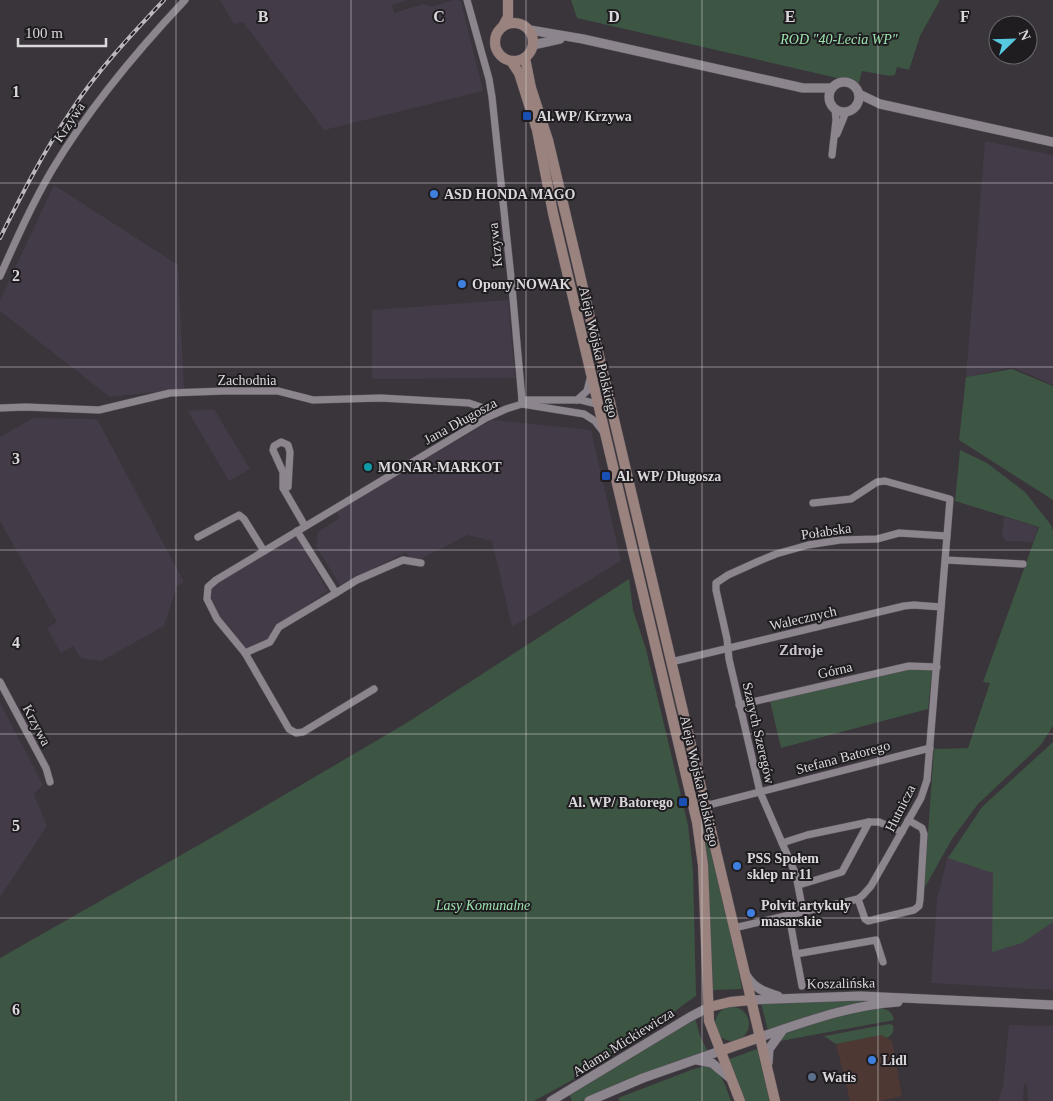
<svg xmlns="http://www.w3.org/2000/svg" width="1053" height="1101" viewBox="0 0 1053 1101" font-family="Georgia,serif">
<rect width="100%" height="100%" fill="#3a343b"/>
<path fill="#4d3834" d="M881,1035L892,1041L902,1096L880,1101H850L836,1044Z"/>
<g fill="#443b48">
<path d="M220,0H408L392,5L394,13L424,4L432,7L453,0L461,1L483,91L324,130L243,22L234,24Z"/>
<path d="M985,141L1053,155V385L1012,367L966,377Z"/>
<path d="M54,185L178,265L184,389L110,397L0,311V300Z"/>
<path d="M508,300L515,378L372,379V310Z"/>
<path d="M214,409L250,469L229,481L188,411Z"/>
<path d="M34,418L97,419L184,582L177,586L164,626L101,661L81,658L73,646L61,653L47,628L57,622L0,521V437Z"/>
<path d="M492,420L591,430L621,561L512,627L492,541L467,535L421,559L410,558L406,552L340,585L316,546L318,532L340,518L336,512Z"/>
<path d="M1004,517L1038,527L1033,542L1006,541L1002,536Z"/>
<path d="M295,537L297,538L328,591L274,627L270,638L248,650L223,622L215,607L210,594L212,585Z"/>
<path d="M0,703L43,785L34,794L47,826L0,897Z"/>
<path d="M1053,845V990L931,983L937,899L948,855L992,871Z"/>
<path d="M1009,1025L1053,1026V1101H1028L1027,1085L1024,1083L1023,1101H998L1003,1087Z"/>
</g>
<g fill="#3d5543">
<path d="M571,0H940L920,36L909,70L897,67L895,75L890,76L862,71L859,83L577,18Z"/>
<path d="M1012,369L1053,386V500L959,440L966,377Z"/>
<path d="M960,450L987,463L1025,492L1051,525L1053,531V726L1040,746L978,804L952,839L924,889L934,749L968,748L990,683L983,682L1039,527L955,501Z"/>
<path d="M629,579L633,610L646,649L688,825L693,871L696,996C677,1008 662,1024 644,1036C609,1060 571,1081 534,1101H0V958L218,834L408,722Z"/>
<path d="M912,668L930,669L932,672L928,709L781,748L770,701Z"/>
<path d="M1053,742V922L1022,943L992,952L993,873L948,858L982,807Z"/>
<path d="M706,822L731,929L742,989L712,990L700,824Z"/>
<path d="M880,998L768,1031L761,1003Z"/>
<circle cx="732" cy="1024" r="17"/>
<path d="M878,1008C886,1008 892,1011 894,1020L775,1042L785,1032L841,1015Z"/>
<path d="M695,1018L700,1036L708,1052L620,1084L582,1101H572L569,1094Z"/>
<path d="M889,1024L893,1025C894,1031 893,1035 887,1038L881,1035L836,1044L824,1036Z"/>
<path d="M757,1049L770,1101H744L727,1060Z"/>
<path d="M705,1066C722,1068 726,1088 731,1101H620L618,1098L691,1070Z"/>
</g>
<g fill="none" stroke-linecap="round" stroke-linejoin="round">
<g stroke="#555056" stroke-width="8">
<g id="minor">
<path d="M467,0L489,79L492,97L512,287L522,400"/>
<path d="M837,134L846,112"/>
<path d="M832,155L836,120L835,109"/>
<path d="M0,276C16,240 32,204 52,170C89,108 135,53 185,0"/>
<path d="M522,400H581L597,404"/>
<path d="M577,400L587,391L590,379"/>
<path d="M522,404L584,414L595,421L602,430"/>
<path d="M0,408L26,407L99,410L170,393L224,391H278L313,400L381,398L469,403L481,407L493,414"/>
<path d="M283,488L288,487L290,452L288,445L281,442L274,446L273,450L283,472V488L305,526"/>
<path d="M297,531L336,593L357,580L403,560L421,563"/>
<path d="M198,537L239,515L244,519L264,551"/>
<path d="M946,560L1023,564"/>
<path d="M245,653L270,642L279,627L336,593"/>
<path d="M671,662L904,606L914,605L941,607"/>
<path d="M0,682L46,768L50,782"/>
<path d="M374,689L303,732L296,733L289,729L245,653L217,619L207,599L208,587L216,580L486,418L506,409L522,404V400"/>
<path d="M739,705L909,666L937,667"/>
<path d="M705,806L930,748"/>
<path d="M782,843L807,835L869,822H879L902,832"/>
<path d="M799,885L842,872L869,822"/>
<path d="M858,899L865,919L868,921L914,910L919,906L920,900L924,834L922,828L908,820"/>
<path d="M803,912L796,875L760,792L729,659L727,639L716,590V583L728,575L759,561L776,554L808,545L840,540L877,539L899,533L947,536"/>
<path d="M789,915L796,954L876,940L883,962"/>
<path d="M734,928L858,899L863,895L871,886L921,798L927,780L950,499L885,481L877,482L851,499L813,503"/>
<path d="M796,954L802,986"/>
</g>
</g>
<g stroke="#555056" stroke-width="10">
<g id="tertiary">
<path d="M530,30L583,39L803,88H832"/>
<path d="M533,45L560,39"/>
<circle cx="844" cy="97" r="15"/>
<path d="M859,94L880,104L1053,142"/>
<path d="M746,975C754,988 764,992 778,996"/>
<path d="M751,1000L860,996L1053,1005"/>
<path d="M760,1037C805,1022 850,1005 898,1002"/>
<path d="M697,1060L712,1063L730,1078"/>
<path d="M768,1063L769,1049L782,1031"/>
<path d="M551,1101L690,1017L709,1007"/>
<path d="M589,1101L643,1078L720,1051"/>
</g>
</g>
<g stroke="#555056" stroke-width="11">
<g id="secondary">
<circle cx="514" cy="42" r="19"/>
<path d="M503,26L508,17V0"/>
<path d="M525,58L531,88L548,140L562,199L775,1101"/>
<path d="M511,61L519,73L537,130L553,213L697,822L703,865L709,1021L740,1101"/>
<path d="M709,1007L730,1002L751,1000"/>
<path d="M720,1051L760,1037"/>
</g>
</g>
<use href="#minor" stroke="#8c858e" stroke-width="7"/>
<use href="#tertiary" stroke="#8c858e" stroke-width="9"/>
<use href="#secondary" stroke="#9a827e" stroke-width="10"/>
<g stroke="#bbb7bc" stroke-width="4">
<path id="rail" d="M0,238C22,194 44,151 71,111C97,71 131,35 164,0"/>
</g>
<use href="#rail" stroke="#1f1d20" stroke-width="2" stroke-dasharray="5.5" stroke-linecap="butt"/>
</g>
<path fill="none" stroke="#dbd8dc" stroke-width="1" stroke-opacity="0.55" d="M176,0V1101M351,0V1101M526,0V1101M702,0V1101M878,0V1101M0,183H1053M0,367H1053M0,550H1053M0,734H1053M0,918H1053"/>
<g fill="#1a4fb4" stroke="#1f1d20" stroke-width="2">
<rect x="522" y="111" width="10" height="10" rx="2.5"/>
<rect x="601" y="471" width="10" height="10" rx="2.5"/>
<rect x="678" y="797" width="10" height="10" rx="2.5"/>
</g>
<g fill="#3f7fe0" stroke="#1f1d20" stroke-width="2">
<circle cx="434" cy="194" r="5"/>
<circle cx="462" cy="284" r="5"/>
<circle cx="737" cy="866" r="5"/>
<circle cx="751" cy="913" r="5"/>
<circle cx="872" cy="1060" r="5"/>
</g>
<circle fill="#0f9aa8" stroke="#1f1d20" stroke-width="2" cx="368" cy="467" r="5"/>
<circle fill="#5c6f8a" stroke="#1f1d20" stroke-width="2" cx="812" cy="1077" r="5"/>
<g text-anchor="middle" stroke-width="4" stroke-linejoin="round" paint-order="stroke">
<g font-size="14" font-style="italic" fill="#9de3ae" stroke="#1f1d20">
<text x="839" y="44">ROD "40-Lecia WP"</text>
<text x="483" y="910">Lasy Komunalne</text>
</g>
<g font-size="14" font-weight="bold" fill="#dbd8dc" stroke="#1f1d20" text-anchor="start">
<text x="537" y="121">Al.WP/ Krzywa</text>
<text x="444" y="199">ASD HONDA MAGO</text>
<text x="472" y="289">Opony NOWAK</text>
<text x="378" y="472">MONAR-MARKOT</text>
<text x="616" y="481">Al. WP/ Długosza</text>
<text x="673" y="807" text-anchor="end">Al. WP/ Batorego</text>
<text x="747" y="863">PSS Społem<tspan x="747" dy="16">sklep nr 11</tspan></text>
<text x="761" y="910">Polvit artykuły<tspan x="761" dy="16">masarskie</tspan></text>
<text x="882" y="1065">Lidl</text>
<text x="822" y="1082">Watis</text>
</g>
<g font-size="14" fill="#dbd8dc" stroke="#1f1d20">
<text transform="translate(69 122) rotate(-56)" y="5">Krzywa</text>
<text transform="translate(495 245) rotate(-96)" y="5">Krzywa</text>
<text transform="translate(599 352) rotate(77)" y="5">Aleja Wojska Polskiego</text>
<text x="247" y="385">Zachodnia</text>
<text transform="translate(460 421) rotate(-29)" y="5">Jana Długosza</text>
<text transform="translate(826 531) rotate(-8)" y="5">Połabska</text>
<text transform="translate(803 618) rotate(-13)" y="5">Walecznych</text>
<text transform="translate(835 670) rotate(-13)" y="5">Górna</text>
<text transform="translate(37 725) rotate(62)" y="5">Krzywa</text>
<text transform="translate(759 733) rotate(77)" y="5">Szarych Szeregów</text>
<text transform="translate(843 757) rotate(-15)" y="5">Stefana Batorego</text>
<text transform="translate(700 781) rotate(77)" y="5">Aleja Wojska Polskiego</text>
<text transform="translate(900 808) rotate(-63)" y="5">Hutnicza</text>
<text transform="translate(841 983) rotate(-1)" y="5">Koszalińska</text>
<text transform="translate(623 1042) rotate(-32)" y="5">Adama Mickiewicza</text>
</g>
<g font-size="15" font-weight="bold" fill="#cbc4ce" stroke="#1f1d20">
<text x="801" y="655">Zdroje</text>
</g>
</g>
<g font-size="16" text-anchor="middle" font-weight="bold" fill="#dbd8dc" stroke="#1f1d20" stroke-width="4" stroke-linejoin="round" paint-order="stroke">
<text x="263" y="22">B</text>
<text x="439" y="22">C</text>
<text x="614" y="22">D</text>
<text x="790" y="22">E</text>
<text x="965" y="22">F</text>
<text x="16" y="97">1</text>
<text x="16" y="281">2</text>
<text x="16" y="464">3</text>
<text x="16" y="648">4</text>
<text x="16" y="831">5</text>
<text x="16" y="1015">6</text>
</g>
<g transform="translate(1013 40) rotate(67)"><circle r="24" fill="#1f1d20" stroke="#6a686b"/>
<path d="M0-4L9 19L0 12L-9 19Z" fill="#56c9e0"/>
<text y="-8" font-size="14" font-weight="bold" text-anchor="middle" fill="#dbd8dc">N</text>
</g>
<path d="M18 38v8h88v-8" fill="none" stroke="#dbd8dc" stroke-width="2.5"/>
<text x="25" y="38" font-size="15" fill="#dbd8dc" stroke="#1f1d20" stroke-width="4" paint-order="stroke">100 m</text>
</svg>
